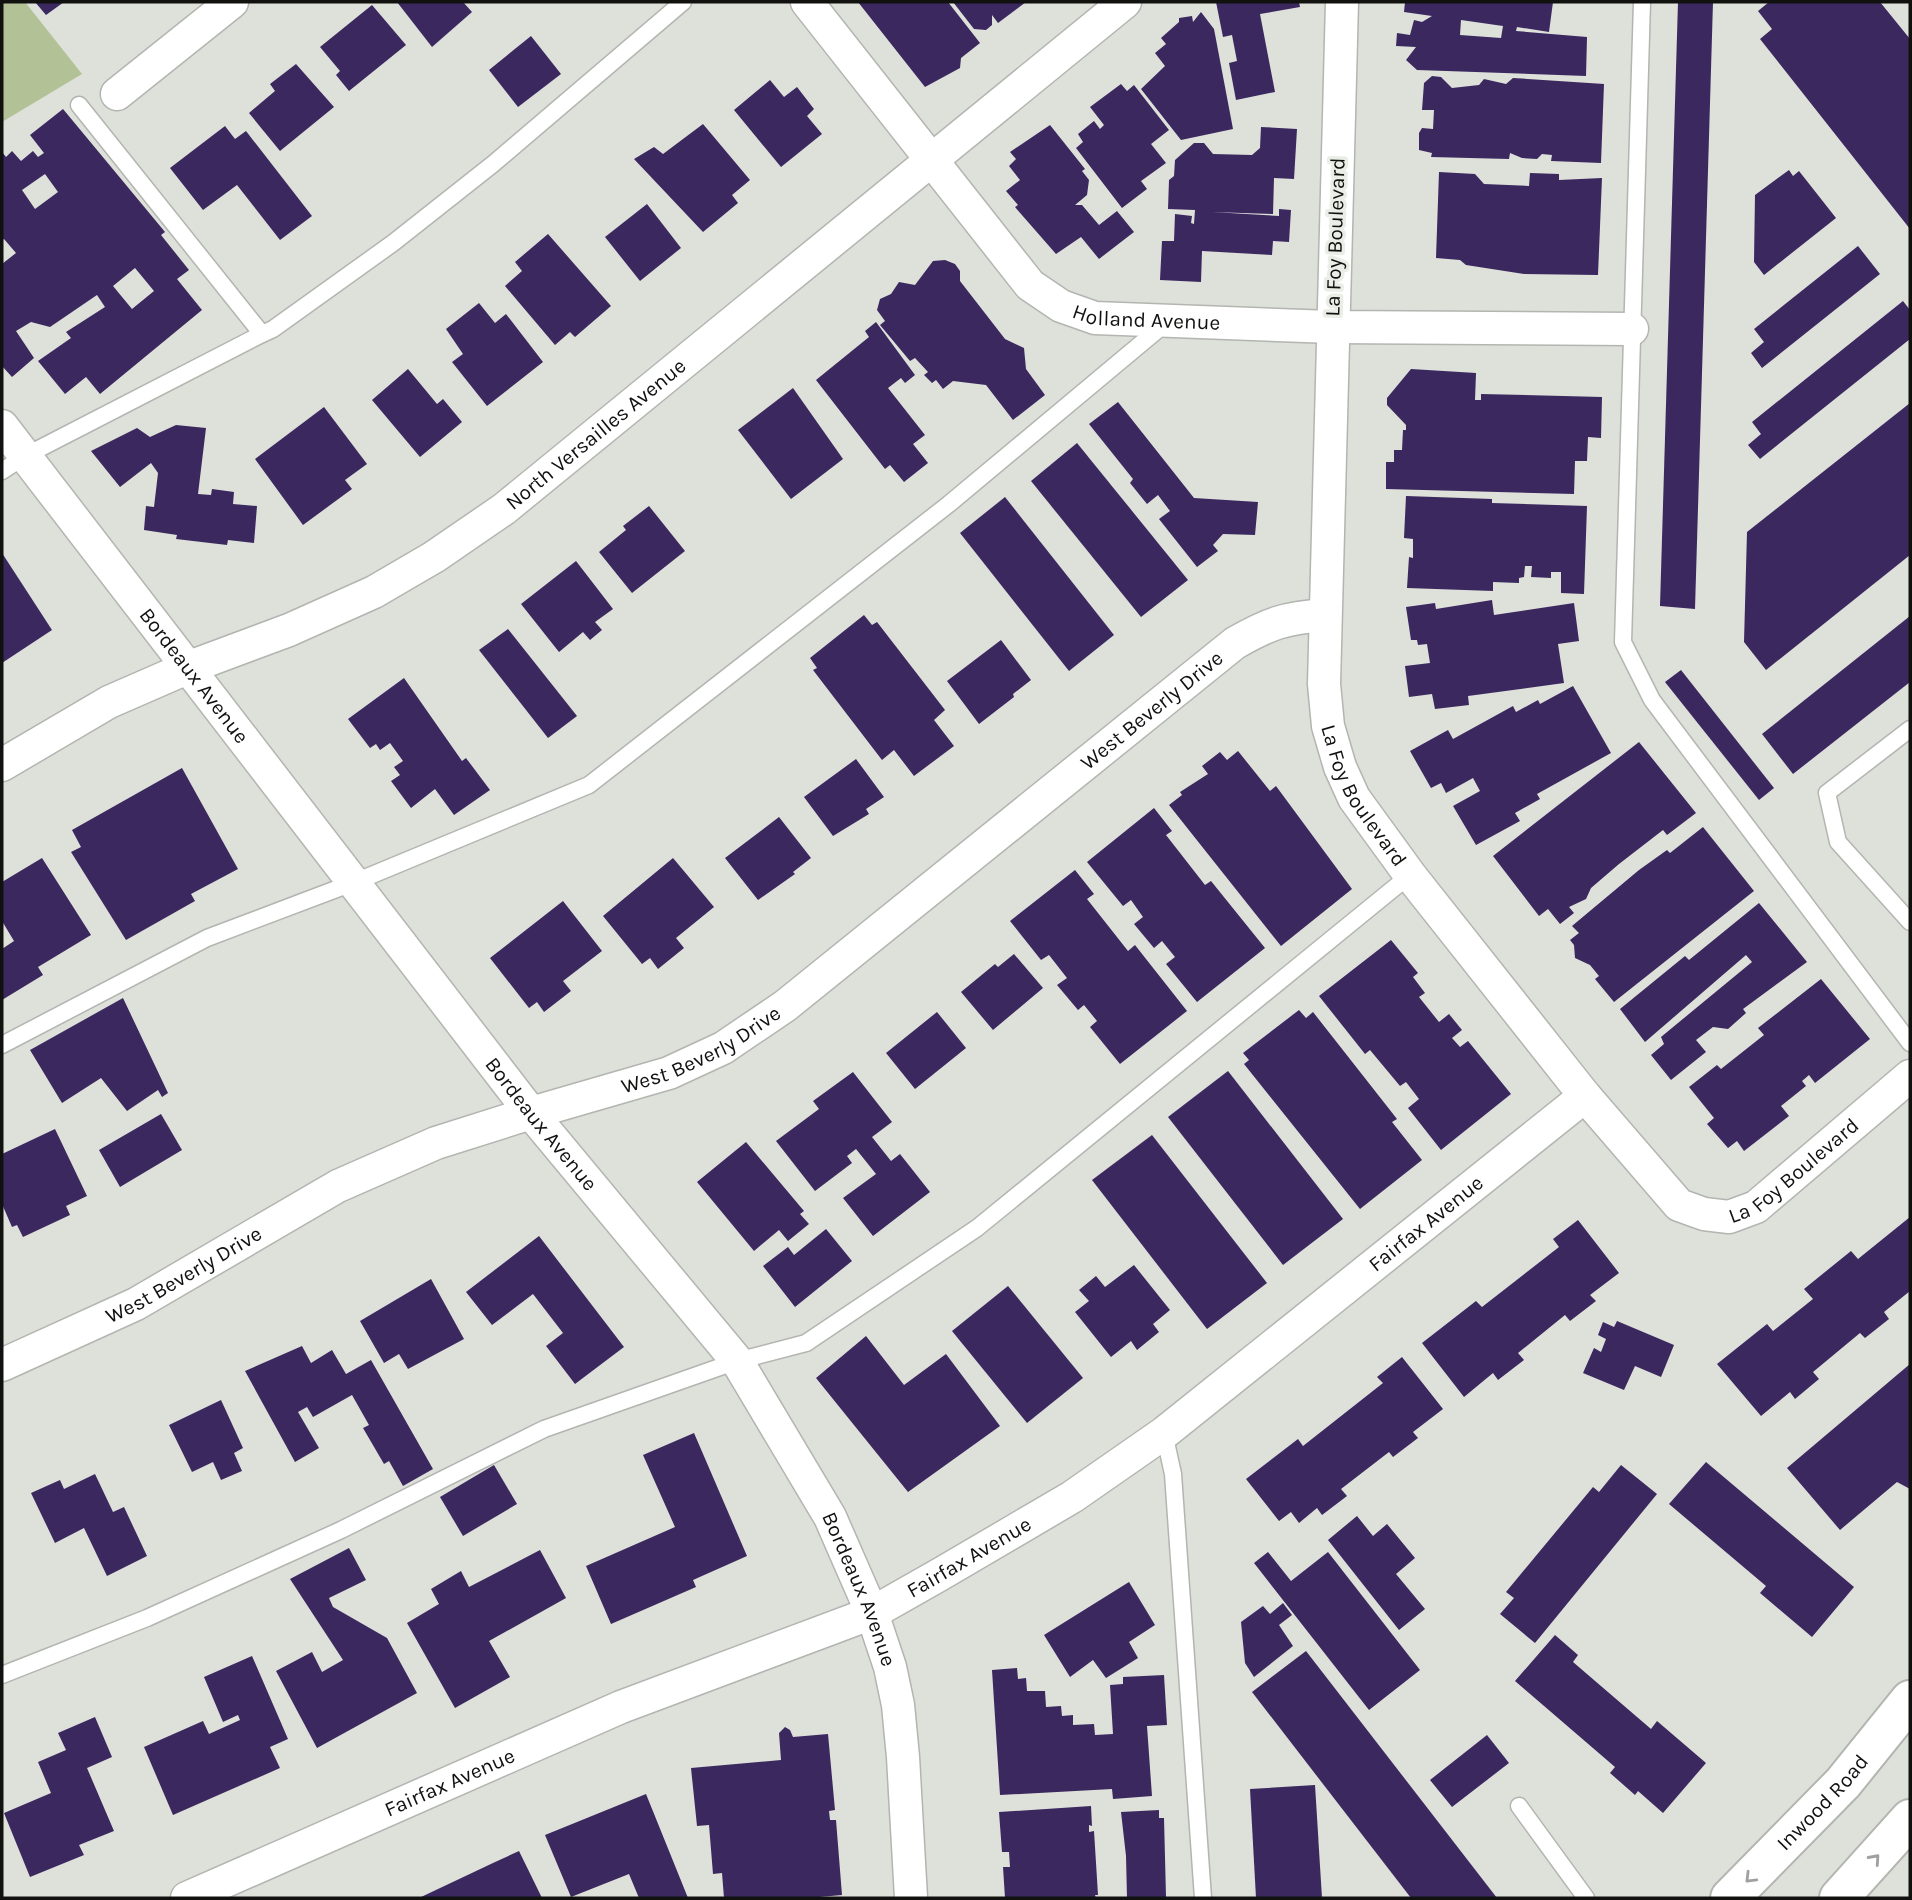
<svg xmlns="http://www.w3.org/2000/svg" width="1912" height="1900" viewBox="0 0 1912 1900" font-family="Karla,sans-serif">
<rect width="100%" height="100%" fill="#dee0da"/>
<path fill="#b3c296" d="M2,2H25L82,74L2,122Z"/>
<g fill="#3b285f" fill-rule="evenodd">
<path d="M35,2H64L46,15Z"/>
<path d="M397,2H463L472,12L432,47Z"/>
<path d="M858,2H948L980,43L961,58L960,68L925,87Z"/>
<path d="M953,2H1026L998,23L992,15V25L986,30L974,29Z"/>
<path d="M1216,2H1299L1300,7L1260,14L1275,92L1236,100L1229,63L1237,61L1232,35L1223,37Z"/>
<path d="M1405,2H1553L1549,32L1517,27L1516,31L1587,37L1586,76L1417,70L1406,60L1416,47L1396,46L1397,33L1410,35L1414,20L1422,22L1432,16L1404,12ZM1461,20L1503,26L1501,38L1460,35Z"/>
<path d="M1678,2H1713L1695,609L1660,606Z"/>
<path d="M1769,2H1880L1910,39V229L1760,39L1772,29L1758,11Z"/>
<path d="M372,5L406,45L349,91L336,75L340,71L320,47Z"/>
<path d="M1201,12L1214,29L1233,129L1181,140L1141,89L1165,66L1155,53L1166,44L1161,38L1179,22V18L1192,16L1193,22Z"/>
<path d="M531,36L561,74L518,107L489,70Z"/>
<path d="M296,64L334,107L280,151L249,113L275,91L270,84Z"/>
<path d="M1432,76L1441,77L1452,88L1479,85L1484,79L1506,84L1513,78L1604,84L1601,163L1551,161L1552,155L1542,154L1537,159L1522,158L1510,153L1509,159L1431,157L1432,153L1419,150V133L1422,128L1433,129L1434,110H1422L1424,83Z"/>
<path d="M770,80L784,97L797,87L814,109L807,116L822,134L781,167L734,110Z"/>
<path d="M1121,84L1127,91L1134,85L1169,130L1151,144L1166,163L1141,181L1147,189L1122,208L1076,148L1083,142L1078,134L1094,121L1100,129L1104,125L1090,107Z"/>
<path d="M63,109L165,232L161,235L189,270L177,279L202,310L100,394L86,377L65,394L38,361L71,338L66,332L105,307L97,295L50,327L31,322L16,331L34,358L12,377L2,366V264L16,253L4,239L2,240V152L6,157L12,151L21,161L33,151L38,157L44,153L30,135ZM45,174L58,192L35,209L22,190ZM135,268L154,291L132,309L113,286Z"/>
<path d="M703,124L750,180L732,195L738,203L703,232L634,159L654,147L663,154Z"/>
<path d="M1050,125L1085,169L1082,171L1089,180L1087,195L1075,205H1082L1099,225L1117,211L1134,232L1099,259L1081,237L1056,254L1015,207L1018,205L1006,191L1020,180L1009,166L1016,159L1010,152Z"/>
<path d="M225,126L235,139L246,131L312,216L280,240L237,185L203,210L170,168Z"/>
<path d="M1261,127L1297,129L1294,179L1274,178L1273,214L1212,212L1279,216V209L1291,210L1289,242L1273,241L1272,255L1202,251L1201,282L1160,280L1162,241H1174L1175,214L1192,216L1191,223L1194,224L1195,210L1168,209L1169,180L1174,176L1175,160L1194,143H1204L1213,154L1252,155L1260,148Z"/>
<path d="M1789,170L1793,176L1799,171L1836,218L1764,275L1754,262L1755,195Z"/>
<path d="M1439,172L1475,174L1484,184L1529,186L1530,173L1559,174V180L1602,178L1598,275L1524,274L1466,265L1460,260L1436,258Z"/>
<path d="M647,204L681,248L640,281L605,237Z"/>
<path d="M548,234L611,306L575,337L570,332L555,345L505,286L522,271L515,262Z"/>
<path d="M1858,246L1880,274L1762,368L1751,353L1764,342L1754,329Z"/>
<path d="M945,260L955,264L960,271V281L1005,339L1024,348L1026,369L1045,395L1013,420L986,385L953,381L943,389L936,380L932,383L924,375L928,372L915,358L910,361L880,325L885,321L877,310L880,299L891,294L899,282L915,285L933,261Z"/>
<path d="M1903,301L1910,310V339L1760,459L1748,445L1761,434L1752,422Z"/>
<path d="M479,303L495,323L506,314L543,362L487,406L452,362L463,354L446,329Z"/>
<path d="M876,322L915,375L905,383L901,378L888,388L925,435L913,444L928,463L904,482L890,465L885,469L816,380L869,337L865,331Z"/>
<path d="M408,369L437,404L443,399L462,422L420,457L372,400Z"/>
<path d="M1411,369L1476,373L1475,400H1481V394L1602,397L1601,438L1588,437L1587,461H1575L1574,494L1386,489V462H1394V450H1402L1403,430H1406V425L1387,405V398Z"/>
<path d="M793,388L843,459L791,499L738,430Z"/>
<path d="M1118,402L1194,498L1258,502L1255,535L1223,534L1213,545L1218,551L1197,567L1159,519L1170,511L1158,495L1147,504L1130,483L1133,479L1089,424Z"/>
<path d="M1910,403V555L1766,670L1744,642L1747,532Z"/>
<path d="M324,407L367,464L345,480L352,489L303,525L255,459Z"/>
<path d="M176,425L206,428L198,494L211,495L212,489L234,492L233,504L257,506L254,543L228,540L227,545L176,539L177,535L144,530L146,506L154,507L158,473L151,463L120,487L91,451L137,428L150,437Z"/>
<path d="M1077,443L1188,580L1141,617L1031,481Z"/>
<path d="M1406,496L1492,499V503L1587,506L1584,594L1561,593V572H1551V578L1531,577L1532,566H1525L1524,577L1519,578V583L1493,582V591L1407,588L1409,557L1413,558V539L1404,538Z"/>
<path d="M1005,497L1114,635L1069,671L960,533Z"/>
<path d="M649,506L685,551L632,593L599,552L626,530L623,526Z"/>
<path d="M2,553L52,630L2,663Z"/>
<path d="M576,561L613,609L595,622L602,630L590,640L583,632L559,652L521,604Z"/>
<path d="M1492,600L1494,615L1574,603L1579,641L1558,644L1564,683L1468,696L1469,705L1435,709L1432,694L1409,697L1405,666L1430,663L1427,644L1418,645L1417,640H1411L1406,607L1435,603L1436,609Z"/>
<path d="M864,615L872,625L877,622L945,710L934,720L954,746L914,776L894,750L882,760L813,670L817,668L810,658Z"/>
<path d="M1910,616V682L1793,774L1762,734Z"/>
<path d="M508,629L577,716L548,738L479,650Z"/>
<path d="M1001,640L1031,680L1013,694L1014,697L979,724L947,681Z"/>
<path d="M1681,670L1774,788L1759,800L1665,682Z"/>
<path d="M404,678L462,761L466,758L490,790L454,815L435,789L411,808L391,781L400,775L394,767L403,761L390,743L380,750L376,744L370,748L348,719Z"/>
<path d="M1573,686L1611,753L1537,794L1540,799L1515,813L1520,821L1476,845L1453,806L1480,791L1473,778L1446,793L1441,783L1431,788L1410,751L1448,730L1453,739L1513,706L1516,712L1538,700L1540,704Z"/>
<path d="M1639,742L1696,813L1667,835L1663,830L1619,864L1591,888L1586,899L1569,907L1574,913L1560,924L1548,909L1539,916L1493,856Z"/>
<path d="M1238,751L1270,791L1276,786L1352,889L1281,946L1169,805L1182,795L1180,792L1208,774L1202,766L1220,752L1227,760Z"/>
<path d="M856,759L884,797L866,809L869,814L833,836L804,797Z"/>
<path d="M182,768L238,869L191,894L195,901L126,940L71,852L81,847L72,830Z"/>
<path d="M1154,808L1172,831L1166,835L1205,885L1211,881L1265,948L1197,1002L1166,964L1175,957L1162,941L1154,948L1134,924L1143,917L1131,900L1123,906L1087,862Z"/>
<path d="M779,817L811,858L793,872L795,874L758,900L725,858Z"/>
<path d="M1703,827L1754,891L1614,1002L1595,979L1599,976L1590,965L1575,958L1574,945L1570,940L1579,933L1572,926L1639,870L1667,850L1670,853Z"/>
<path d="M42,858L91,935L38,967L43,975L2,1000V949L14,941L2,921V882Z"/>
<path d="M673,858L714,907L676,938L684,948L658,969L650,958L642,964L603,916Z"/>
<path d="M1075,870L1094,894L1087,899L1128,951L1135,945L1187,1011L1120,1064L1090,1027L1097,1021L1084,1005L1078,1010L1057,985L1067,978L1049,955L1041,960L1010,921Z"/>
<path d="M563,901L602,951L563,981L571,991L544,1012L537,1002L529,1008L490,958Z"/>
<path d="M1759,903L1807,962L1743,1009L1746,1013L1728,1029L1713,1027L1696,1040L1706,1052L1671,1080L1651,1055L1664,1044L1661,1037L1752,962L1746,955L1645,1042L1620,1009L1685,956L1689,960Z"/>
<path d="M1391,940L1418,973L1413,977L1425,993L1419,997L1439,1022L1449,1014L1462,1030L1452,1038L1460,1047L1468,1041L1511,1094L1441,1150L1408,1108L1419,1099L1406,1082L1400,1086L1370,1050L1365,1054L1319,996Z"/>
<path d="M1014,954L1043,988L993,1030L961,992L995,964L998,967Z"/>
<path d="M1821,979L1870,1039L1815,1083L1809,1075L1802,1081L1806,1086L1781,1106L1789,1116L1744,1151L1737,1141L1728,1148L1707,1124L1714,1118L1689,1087L1717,1065L1721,1069L1764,1035L1758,1028Z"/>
<path d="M123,998L168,1093L162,1097L158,1090L127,1111L101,1078L62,1103L30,1050Z"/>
<path d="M1299,1010L1306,1018L1313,1012L1397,1119L1392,1122L1422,1160L1360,1209L1244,1064L1249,1060L1243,1053Z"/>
<path d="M937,1012L966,1048L915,1089L886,1053Z"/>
<path d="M1228,1071L1343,1219L1283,1265L1168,1117Z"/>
<path d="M853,1072L892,1122L872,1137L891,1161L900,1154L930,1192L873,1236L843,1198L876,1174L856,1149L847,1156L852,1163L815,1191L776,1141L819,1109L813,1101Z"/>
<path d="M161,1114L182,1150L120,1187L99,1150Z"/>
<path d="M55,1129L87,1196L66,1206L70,1215L23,1237L17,1225L12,1227L2,1204V1154Z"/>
<path d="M1152,1135L1267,1283L1207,1329L1092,1180Z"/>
<path d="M746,1142L804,1211L800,1214L809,1224L788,1241L779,1230L754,1251L697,1182Z"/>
<path d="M1910,1217V1291L1884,1312L1889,1319L1865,1338L1860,1333L1813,1372L1819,1379L1795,1399L1790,1392L1761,1416L1717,1364L1767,1324L1773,1331L1813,1299L1804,1289L1851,1251L1858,1259Z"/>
<path d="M1578,1220L1619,1273L1590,1295L1596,1301L1570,1321L1565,1315L1518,1353L1524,1360L1498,1380L1493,1373L1464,1397L1422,1343L1476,1301L1482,1307L1559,1247L1553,1239Z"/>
<path d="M826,1229L852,1261L795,1307L763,1266L788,1247L794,1255Z"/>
<path d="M539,1236L624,1347L575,1384L546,1346L563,1333L533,1294L492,1325L466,1292Z"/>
<path d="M1134,1265L1170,1310L1153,1324L1159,1332L1137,1350L1131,1341L1111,1357L1075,1312L1089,1301L1079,1290L1096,1276L1105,1287Z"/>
<path d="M431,1279L464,1339L408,1369L399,1354L384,1363L360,1321Z"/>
<path d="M1008,1286L1083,1378L1027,1423L952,1331Z"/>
<path d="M1617,1321L1674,1345L1661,1377L1635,1366L1624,1390L1583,1373L1594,1348L1601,1352L1606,1339L1598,1335L1603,1322L1614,1327Z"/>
<path d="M866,1336L904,1385L946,1354L1000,1426L908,1492L816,1378Z"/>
<path d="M302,1346L311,1363L332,1350L346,1374L371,1360L433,1469L403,1486L389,1461L384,1464L363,1428L369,1425L352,1395L313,1417L307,1407L298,1412L319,1448L295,1462L245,1371Z"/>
<path d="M1402,1357L1443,1409L1413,1432L1418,1438L1393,1457L1389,1452L1341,1489L1347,1496L1322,1515L1317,1508L1299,1523L1291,1512L1279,1521L1246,1479L1298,1439L1303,1446L1383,1383L1377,1377Z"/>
<path d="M1910,1364V1489L1897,1482L1840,1530L1787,1468Z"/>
<path d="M221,1400L243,1448L234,1453L242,1471L221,1480L213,1462L192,1472L169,1425Z"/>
<path d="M694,1433L747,1556L693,1580L696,1587L611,1624L586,1566L675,1527L643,1455Z"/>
<path d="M1706,1462L1854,1587L1812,1637L1760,1593L1766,1586L1669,1504Z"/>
<path d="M494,1465L517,1504L463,1536L440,1497Z"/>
<path d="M1621,1465L1657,1494L1535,1643L1500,1614L1514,1598L1506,1592L1593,1487L1599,1492Z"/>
<path d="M95,1474L113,1512L124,1507L147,1556L107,1576L84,1528L55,1543L31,1493L60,1480L64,1489Z"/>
<path d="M1357,1516L1373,1536L1387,1524L1415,1558L1396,1574L1425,1609L1399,1630L1328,1540Z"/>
<path d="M349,1548L366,1580L329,1598L333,1607L387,1638L417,1693L317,1748L276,1671L312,1652L322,1672L343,1660L290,1579Z"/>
<path d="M540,1550L566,1598L489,1641L510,1677L455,1708L407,1623L439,1604L431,1589L461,1571L469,1587Z"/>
<path d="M1268,1552L1291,1581L1328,1552L1420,1670L1369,1710L1254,1563Z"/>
<path d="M1129,1582L1155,1625L1129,1642L1138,1658L1106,1678L1093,1660L1070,1677L1044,1635Z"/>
<path d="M1283,1603L1292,1615L1279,1625L1293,1646L1254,1677L1245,1663L1241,1622L1263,1606L1270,1614Z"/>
<path d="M1555,1635L1578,1655L1573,1662L1651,1729L1657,1721L1706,1763L1663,1813L1638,1791L1635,1795L1610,1773L1615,1767L1515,1681Z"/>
<path d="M1306,1651L1497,1898H1411L1252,1692Z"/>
<path d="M252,1656L288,1739L270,1747L280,1768L173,1815L144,1747L203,1721L209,1734L240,1720L238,1715L223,1722L204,1677Z"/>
<path d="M1017,1668L1018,1679L1026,1678L1027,1691H1045L1046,1707L1061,1706L1062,1716L1073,1715V1725L1094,1724L1095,1735L1113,1734L1110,1685L1123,1684V1677L1164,1675L1167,1725L1147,1726L1152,1796L1113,1799L1112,1789L1000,1795L992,1670Z"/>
<path d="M95,1717L112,1757L87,1768L114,1831L79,1845L84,1855L30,1877L4,1813L51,1793L38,1762L66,1750L58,1733Z"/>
<path d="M785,1727L790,1730L793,1737L828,1734L835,1810L829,1811L830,1820H836L842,1895L808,1898H724L722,1873L713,1874L709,1825L697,1826L691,1768L781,1760L779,1733Z"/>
<path d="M1487,1735L1509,1763L1452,1807L1430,1780Z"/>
<path d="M1315,1785L1322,1898H1256L1250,1789Z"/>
<path d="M646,1794L688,1898H639L629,1874L571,1897L545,1835Z"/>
<path d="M1091,1806L1092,1826L1089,1825V1832L1094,1831L1098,1895H1095L1096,1898H1005L1003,1867H1010L1009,1852H1002L999,1812Z"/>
<path d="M1159,1810V1818H1164L1166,1897L1127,1898L1126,1856L1121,1812Z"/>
<path d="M519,1851L542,1898H419L493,1863Z"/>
</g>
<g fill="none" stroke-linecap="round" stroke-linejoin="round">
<g stroke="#b3b5b0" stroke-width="19">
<g id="service">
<path d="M1642,2L1623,642L1652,700L1910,1043"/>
<path d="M79,105L262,334L273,329L393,243L493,164L683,2"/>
<path d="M2,471L25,456L262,334"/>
<path d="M1910,729L1827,793L1838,842L1910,922"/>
<path d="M2,1045L207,938L355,882L589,785L949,504L1167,322"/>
<path d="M1164,1433L1173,1474L1203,1898"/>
<path d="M2,1675L147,1618L341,1530L544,1429L737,1361L806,1343L977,1228L1410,875"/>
<path d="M1519,1806L1586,1898"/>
</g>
</g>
<g stroke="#b3b5b0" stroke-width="35">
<g id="minor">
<path id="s1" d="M807,2L1030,285L1061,306L1095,318L1332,327L1632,329"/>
<path id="s2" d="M1342,2L1324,684L1328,726L1340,767L1354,798L1410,875L1585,1096L1679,1205L1704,1214L1729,1217L1756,1207L1910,1076"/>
<path d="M117,94L232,2"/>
<path id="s3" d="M2,426L531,1113L737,1361L830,1517L872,1613L890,1667L898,1705L903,1757L911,1898"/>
<path id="s4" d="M2,765L109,702L187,668L289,630L374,592L434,557L504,509L1125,2"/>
<path id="s5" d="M2,1365L136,1304L338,1186L436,1143L531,1113L669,1073L723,1048L785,1006L1235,643C1270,623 1285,618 1325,615"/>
<path id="s6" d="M187,1898L621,1707L872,1613L939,1575L1072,1497L1164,1433L1585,1096"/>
</g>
</g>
<g stroke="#b3b5b0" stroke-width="42">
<g id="secondary">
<path id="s7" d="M1730,1898L1843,1783L1910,1700"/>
<path d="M1839,1898L1910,1819"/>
</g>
</g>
<use href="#service" stroke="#fff" stroke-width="16"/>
<use href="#minor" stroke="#fff" stroke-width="32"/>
<use href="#secondary" stroke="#fff" stroke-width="38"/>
</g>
<defs><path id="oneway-chevron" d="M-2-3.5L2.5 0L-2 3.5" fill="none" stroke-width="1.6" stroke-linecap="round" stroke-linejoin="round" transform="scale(1.75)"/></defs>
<g stroke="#a0a09f">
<use href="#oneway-chevron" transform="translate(1875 1859) rotate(-48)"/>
<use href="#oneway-chevron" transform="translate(1750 1878) rotate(135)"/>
</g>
<g text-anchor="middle" stroke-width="7" stroke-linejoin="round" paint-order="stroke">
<g font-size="21" fill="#111210" stroke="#ebede7">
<text transform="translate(1335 237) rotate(-88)" y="7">La Foy Boulevard</text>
<text dy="7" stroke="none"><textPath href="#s1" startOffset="485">Holland Avenue</textPath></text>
<text dy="7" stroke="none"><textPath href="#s4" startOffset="684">North Versailles Avenue</textPath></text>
<text dy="7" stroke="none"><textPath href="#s3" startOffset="315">Bordeaux Avenue</textPath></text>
<text dy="7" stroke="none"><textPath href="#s5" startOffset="1337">West Beverly Drive</textPath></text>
<text dy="7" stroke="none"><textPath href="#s2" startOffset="803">La Foy Boulevard</textPath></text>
<text dy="7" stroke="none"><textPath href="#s5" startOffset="770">West Beverly Drive</textPath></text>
<text dy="7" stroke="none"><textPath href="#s3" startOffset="882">Bordeaux Avenue</textPath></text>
<text dy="7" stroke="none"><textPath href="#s2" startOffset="1454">La Foy Boulevard</textPath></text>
<text dy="7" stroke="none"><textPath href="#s6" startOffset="1421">Fairfax Avenue</textPath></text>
<text dy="7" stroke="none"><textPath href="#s5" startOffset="203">West Beverly Drive</textPath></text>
<text dy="7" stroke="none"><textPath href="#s6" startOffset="854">Fairfax Avenue</textPath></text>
<text dy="7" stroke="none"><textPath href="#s3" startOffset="1449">Bordeaux Avenue</textPath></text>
<text dy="7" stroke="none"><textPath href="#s6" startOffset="287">Fairfax Avenue</textPath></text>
<text dy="7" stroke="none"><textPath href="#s7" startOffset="133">Inwood Road</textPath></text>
</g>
</g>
<rect width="1912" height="1900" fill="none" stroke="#111210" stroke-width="7"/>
</svg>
